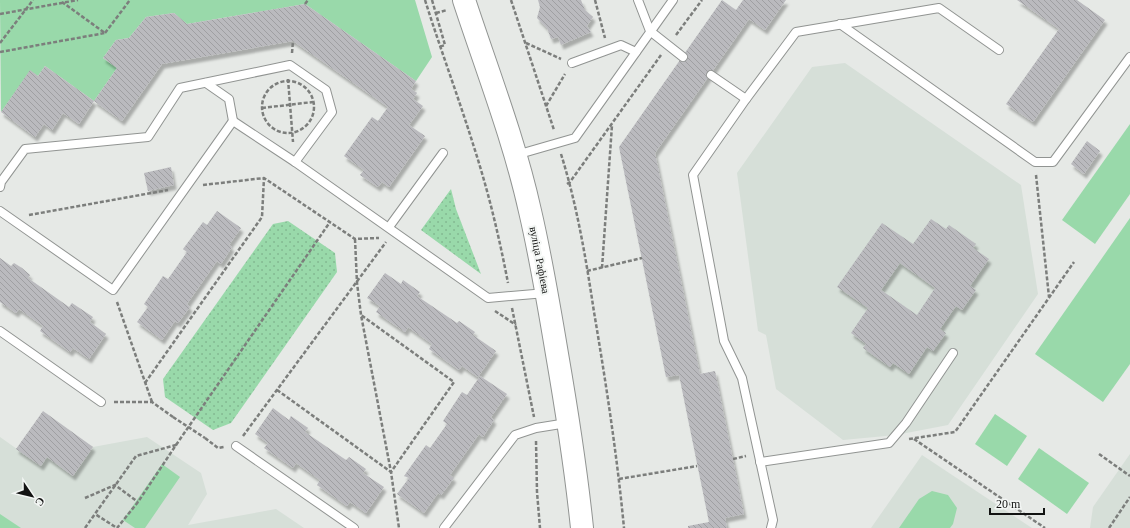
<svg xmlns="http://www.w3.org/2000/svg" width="1130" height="528" viewBox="0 0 1130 528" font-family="Georgia,serif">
<defs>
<pattern id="grass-dots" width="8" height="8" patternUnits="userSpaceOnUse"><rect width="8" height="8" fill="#99d9aa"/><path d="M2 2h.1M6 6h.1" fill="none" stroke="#83b991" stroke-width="1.8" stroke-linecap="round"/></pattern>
<pattern id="building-back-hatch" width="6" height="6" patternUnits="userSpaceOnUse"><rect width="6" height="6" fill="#bababe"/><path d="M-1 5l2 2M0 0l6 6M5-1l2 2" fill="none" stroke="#9f9fa2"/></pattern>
<filter id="shadow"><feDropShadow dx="2.5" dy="4.5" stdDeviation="1" flood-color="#0004"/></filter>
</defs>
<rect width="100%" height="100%" fill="#e6e9e6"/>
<g fill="#d6dfd8">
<path d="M845,63L1021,185L1038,294L948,425L896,435L843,440L776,389L766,335L758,331L737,173L812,67Z"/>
<path d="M0,437L17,449L47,457L73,476L93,447L147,437L201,473L207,494L188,525L276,509L304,528H0Z"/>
<path d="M1130,454V528H1090L1093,507Z"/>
<path d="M922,455L1032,528H871Z"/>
</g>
<g fill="url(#grass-dots)">
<path d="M451,189L456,209L481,274L421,230Z"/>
<path d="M288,221L335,253L337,272L231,423L213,430L165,397L163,379L273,224Z"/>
</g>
<g fill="#99d9aa">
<path d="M0,0H415L432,57L416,81L305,4L187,24L174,13L146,17L129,38L116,40L103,58L117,68L94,101L45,66L38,76L30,71L1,112Z"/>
<path d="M1130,124V194L1095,244L1062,220Z"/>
<path d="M1130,218V364L1103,402L1035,354Z"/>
<path d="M995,414L1027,436L1007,466L975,444Z"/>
<path d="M1039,448L1089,483L1067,514L1018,479Z"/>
<path d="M162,464L180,477L145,528H135L123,520Z"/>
<path d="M932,491L948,495L957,508L953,524L950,528H899L919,499Z"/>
<path d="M0,514L21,528H0Z"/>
</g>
<g fill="url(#building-back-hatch)" fill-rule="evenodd" filter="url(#shadow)">
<path d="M538,0H581L585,10L593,17L587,26L591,32L561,45L558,37L551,39L547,28L537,18L540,7Z"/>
<path d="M722,0L736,10L743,0H786L765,30L749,19L655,153L700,374L715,371L744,514L725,518L727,528H688V526L709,522L679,375L666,377L619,147Z"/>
<path d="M1017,0H1077L1105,20L1033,122L1006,104L1059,29Z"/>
<path d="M305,4L416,81L411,89L417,93L413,99L423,106L409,125L425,136L389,187L382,182L378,187L360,175L364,170L344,156L372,117L378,121L388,107L293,41L162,64L122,121L94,101L117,68L103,58L116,40L129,38L146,17L174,13L187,24Z"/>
<path d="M45,66L94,101L79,124L63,113L52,130L44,124L35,137L1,112L30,70L38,76Z"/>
<path d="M1087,141L1100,151L1084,174L1071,164Z"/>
<path d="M171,167L174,185L148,191L144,173Z"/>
<path d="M217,211L241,228L229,245L232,247L221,264L217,261L187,304L190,307L178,323L175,321L162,340L137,322L148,307L144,304L163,276L168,279L187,252L183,249L203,222L207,225Z"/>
<path d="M931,219L946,229L949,225L976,244L973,248L989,259L970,286L976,290L962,310L956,306L940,329L946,333L933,351L927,347L909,374L893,363L890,367L863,348L866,344L851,333L868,308L837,287L882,223L913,244ZM900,263L935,288L917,315L881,290Z"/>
<path d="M0,258L11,266L14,263L22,268L30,275L28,278L69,307L72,303L93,317L90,322L106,334L89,359L73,348L70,352L40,331L43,326L19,309L16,313L0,302Z"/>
<path d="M385,273L401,284L403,280L420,292L417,296L457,323L459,321L475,332L473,335L496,351L478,377L462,366L459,370L429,349L432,344L408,327L405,332L376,312L380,306L367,298Z"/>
<path d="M480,376L507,394L491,417L494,420L483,437L479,434L450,475L454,478L441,495L438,493L424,513L397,494L409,478L404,476L426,445L430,448L447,424L443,421L462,392L467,395Z"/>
<path d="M273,408L289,420L291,416L308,428L305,432L346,460L349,457L366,469L363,473L384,487L366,513L350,502L347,506L317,485L320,480L296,463L293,468L264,448L268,443L255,434Z"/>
<path d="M43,411L93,447L73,476L47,457L41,466L16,449Z"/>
</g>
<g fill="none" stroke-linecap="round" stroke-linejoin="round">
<g stroke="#919492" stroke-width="10">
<g id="service">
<path d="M638,0L650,31L683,57"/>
<path d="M840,24L1035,162H1053L1130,57"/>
<path d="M572,63L621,45L636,52"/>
<path d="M711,75L746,99"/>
<path d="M206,83L229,99L233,121"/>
<path d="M516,155L575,138L673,0"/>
<path d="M0,187L1,182L25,149L148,137L180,88L290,65L326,90L332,112L295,162"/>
<path d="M0,211L113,290L233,121L295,162L488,298L546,293"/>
<path d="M389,227L443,153"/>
<path d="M0,331L101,402"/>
<path d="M236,446L354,528"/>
<path d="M760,462L889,443L906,423L953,353"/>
<path d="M444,528L515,435L536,428L567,423"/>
<path d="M771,528L773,520L742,378L724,341L693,175L746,99L796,32L939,8L999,50"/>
</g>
</g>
<g stroke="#919492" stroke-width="24">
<path id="secondary" d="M464,0C487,70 514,139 530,211C541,258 549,306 557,354C567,412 576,470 582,528"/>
</g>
<g stroke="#7c7e7c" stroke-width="2.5" stroke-dasharray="4 2" stroke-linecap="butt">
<path d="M425,0C440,48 458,96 473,144C488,190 499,236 508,283"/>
<path d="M432,0L445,45L439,47"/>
<path d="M511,0L554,130"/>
<path d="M595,0L605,38"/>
<path d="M305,4L308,0"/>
<path d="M436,13L447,10"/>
<path d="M0,14L78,0"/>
<path d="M105,33L130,0"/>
<path d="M676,35L702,0"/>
<path d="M0,43L33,0"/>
<path d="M526,43L561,59"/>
<path d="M0,52L105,33L62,2"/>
<path d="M292,53L293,41"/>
<path d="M288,79L293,142"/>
<circle cx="288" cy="107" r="26"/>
<path d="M546,106L565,74"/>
<path d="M262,108L313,102"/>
<path d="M561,154C577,205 586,259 594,312C606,383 617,455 624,528"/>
<path d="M1036,175L1049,297"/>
<path d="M567,184L570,182L661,55"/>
<path d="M203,185L264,178L355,239L379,238"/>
<path d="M29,215L168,190"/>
<path d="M355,239L357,283L361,315L391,472L399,528"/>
<path d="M602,268L612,125"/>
<path d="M587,271L642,258"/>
<path d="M117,302L152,402"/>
<path d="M512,308L534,417"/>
<path d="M495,311L516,325"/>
<path d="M145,383L262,217L264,178"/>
<path d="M277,390L391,472L454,382L361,315"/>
<path d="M114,402H152L173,417"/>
<path d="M243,436L386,242"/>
<path d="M205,438L218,448L224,447"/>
<path d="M909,439L955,432L1074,262"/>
<path d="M914,439L1045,528"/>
<path d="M536,441L537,492L540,528"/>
<path d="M176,445L330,222"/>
<path d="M1099,454L1130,476"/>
<path d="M733,459L746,456"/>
<path d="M619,479L697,466"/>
<path d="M85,498L115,485L138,502"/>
<path d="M85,528L136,456L176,445L138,502L117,528L95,514"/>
<path d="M1109,528L1130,497"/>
</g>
<use href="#service" stroke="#fff" stroke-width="8"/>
<use href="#secondary" stroke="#fff" stroke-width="22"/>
<path stroke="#7c7e7c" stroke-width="2.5" stroke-dasharray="4 2" stroke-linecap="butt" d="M173,417L205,438"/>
</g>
<g text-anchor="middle" stroke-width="4" stroke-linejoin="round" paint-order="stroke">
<g font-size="11" fill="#121312" stroke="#f3f6f4">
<text transform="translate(540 260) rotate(79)" y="4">вуліца Рафіева</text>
</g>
</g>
<g transform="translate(32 496) rotate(125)" stroke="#f3f6f4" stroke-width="3" paint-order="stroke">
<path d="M0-3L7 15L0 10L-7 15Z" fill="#121312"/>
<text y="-6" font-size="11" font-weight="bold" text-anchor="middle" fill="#121312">С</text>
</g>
<path d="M990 508v6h54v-6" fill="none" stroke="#121312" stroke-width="2"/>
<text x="996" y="508" font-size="12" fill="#121312" stroke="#f3f6f4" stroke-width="3" paint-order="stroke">20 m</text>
</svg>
